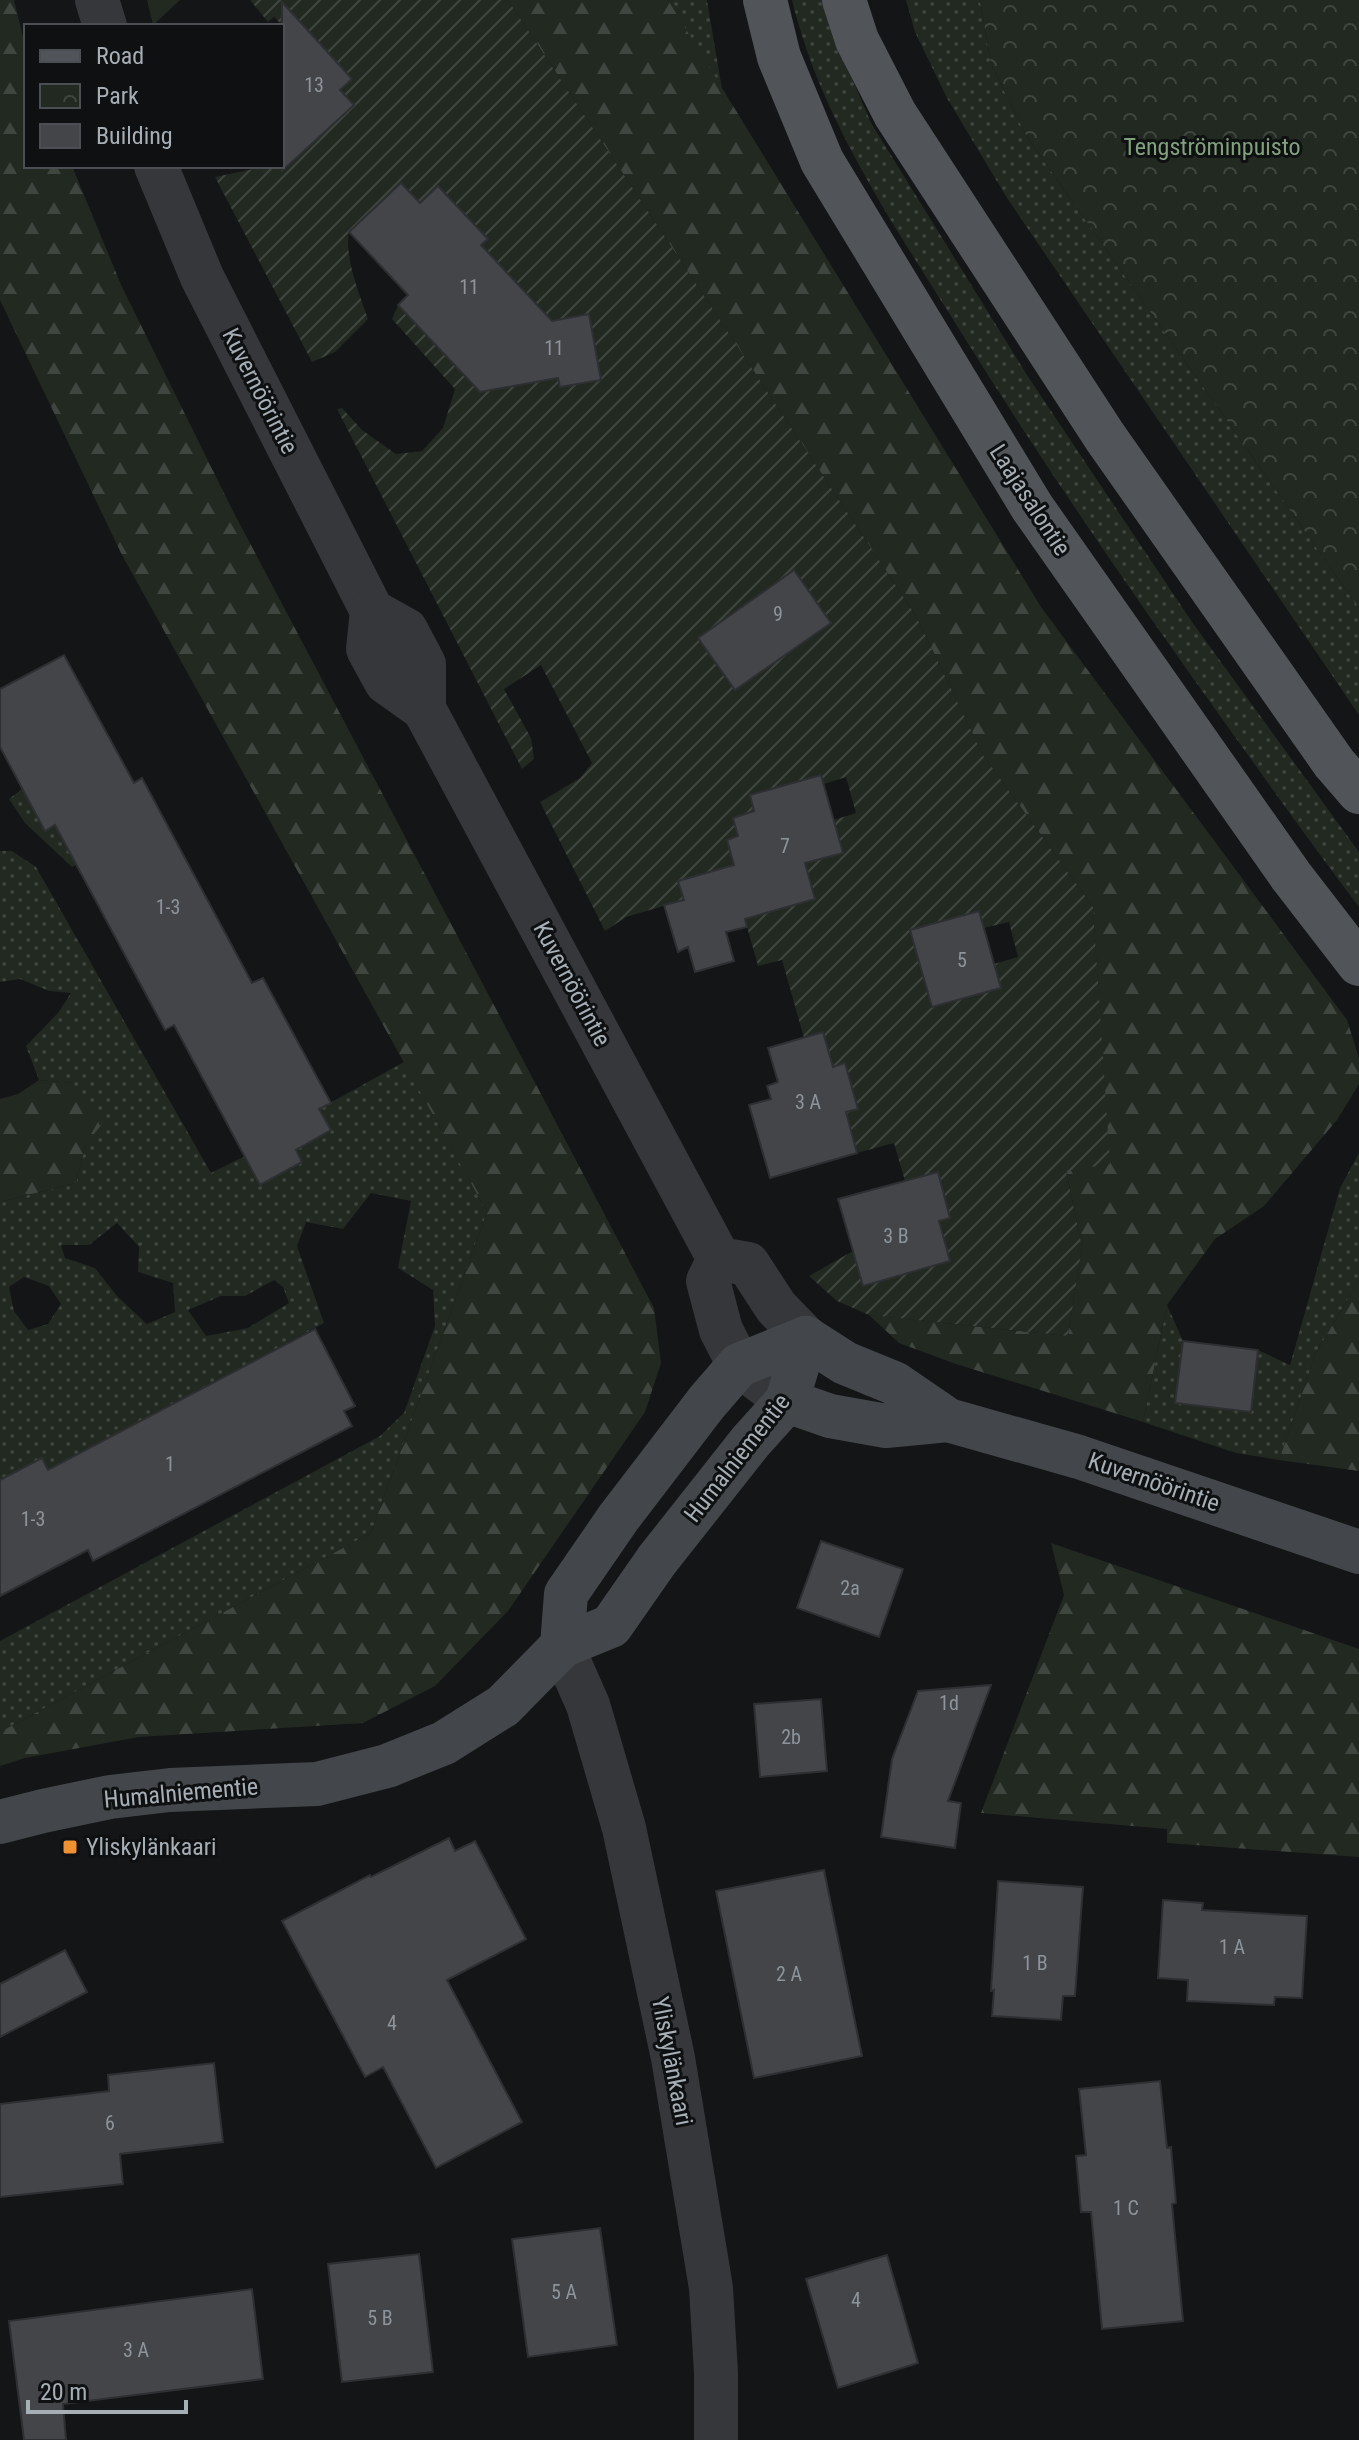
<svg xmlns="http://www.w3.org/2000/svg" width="1359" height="2440" viewBox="0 0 1359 2440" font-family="'Roboto Condensed',sans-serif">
<defs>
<pattern id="grass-dots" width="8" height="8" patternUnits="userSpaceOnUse" patternTransform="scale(2)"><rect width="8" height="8" fill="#212921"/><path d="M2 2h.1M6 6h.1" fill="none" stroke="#3e463f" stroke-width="1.8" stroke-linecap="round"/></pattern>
<pattern id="forest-firs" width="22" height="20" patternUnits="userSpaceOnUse" patternTransform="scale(2)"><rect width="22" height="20" fill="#212921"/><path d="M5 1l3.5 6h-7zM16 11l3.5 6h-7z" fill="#3e463f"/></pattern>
<pattern id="park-crowns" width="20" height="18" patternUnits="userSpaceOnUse" patternTransform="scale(2)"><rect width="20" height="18" fill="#212921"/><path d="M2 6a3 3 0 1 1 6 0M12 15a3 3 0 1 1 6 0" fill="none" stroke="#3e463f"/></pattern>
<pattern id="garden-furrows" width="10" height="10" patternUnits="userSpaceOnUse" patternTransform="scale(2)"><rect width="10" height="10" fill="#212921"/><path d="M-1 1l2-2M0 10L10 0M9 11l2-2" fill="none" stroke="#3e463f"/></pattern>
</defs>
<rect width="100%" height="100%" fill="#141516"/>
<g fill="url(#grass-dots)" fill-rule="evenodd">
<path d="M668,0H707L722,89Z"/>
<path d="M792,0H825L844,59L871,123L1027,375L1192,622L1359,852V907C1311,844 1266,780 1220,716C1129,589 1041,461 959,329C895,227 820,118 792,0Z"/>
<path d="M906,0H980L991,64L1027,137L1359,608V715L1007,198L947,98L915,32Z"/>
<path d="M22,789L44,830L55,825L76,865L72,867L25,823L9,799Z"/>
<path d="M0,851H12L36,867L211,1173L245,1156L260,1184L302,1163L296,1150L331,1130L319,1109L404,1062L487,1212L371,1533L0,1732V1641L380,1436L404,1413L435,1326L433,1290L398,1268L411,1201L371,1193L343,1229L306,1222L297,1246L324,1323L48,1470L42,1458L0,1480V1202L76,1183L85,1145L73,1083L39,1080L26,1046L58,1013L71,993L49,991L20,979L0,982ZM117,1223L139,1247L138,1272L173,1283L175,1312L147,1324L117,1296L95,1268L65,1258L61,1245H89ZM24,1277L49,1286L61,1304L48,1324L28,1330L14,1311L9,1287ZM274,1280L283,1287L289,1303L248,1328L206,1336L188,1310L221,1296H245Z"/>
<path d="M1359,1153V1280L1316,1353L1279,1460L1236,1453L1143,1422L1167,1305L1183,1341L1175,1402L1250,1412L1258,1350L1290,1365L1340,1188Z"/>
</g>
<g fill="url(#forest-firs)">
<path d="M0,0H14L26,49V166H72L122,287L233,511L654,1308L661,1363L645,1412L508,1611L435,1686L363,1723L139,1737L25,1758L0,1766V1732L371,1533L487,1212L122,555L0,300Z"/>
<path d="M147,0H180L153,25Z"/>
<path d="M508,0H668L1041,607L1347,1020L1359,1058V1084L1337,1120L1264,1206L1215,1239L1167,1305L1143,1422L956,1364L899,1343L869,1315L1068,1336L1082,1247L1066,1170L1109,1164L1093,907L983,755L916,616Z"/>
<path d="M39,1080L73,1083L102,1124L85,1145L76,1183L0,1202V1099L18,1094Z"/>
<path d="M1359,1280V1471L1279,1460L1316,1353Z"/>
<path d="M1051,1543L1359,1649V1857L1167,1843V1829L981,1813L1064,1595Z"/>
</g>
<path fill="url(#park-crowns)" d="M980,0H1359V608L1027,137L991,64Z"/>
<path fill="url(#garden-furrows)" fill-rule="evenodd" d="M250,0H508L916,616L983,755L1093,907L1110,1164L1066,1171L1082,1247L1068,1336L869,1315L837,1301L809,1276L853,1251L863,1286L950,1261L939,1221L950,1217L938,1173L905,1181L894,1143L857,1153L846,1112L857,1109L844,1064L833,1067L823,1032L804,1038L782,960L758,966L730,866L679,881L684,900L626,917L605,931L540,802L580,778L592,763L541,665L504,689L531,738L534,759L522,769L337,409L342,408L362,430L396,454L422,451L443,428L455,389L392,319L398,305L473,385L558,378L560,387L601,380L519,327L523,290L492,258L460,264L487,238L438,186L420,203L401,183L349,232C344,257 360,296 368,319L335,352L312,362L215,177L268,166H282L293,161L354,105L340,90L352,79L282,25L274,17L268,22ZM821,776L824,784L846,777L856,813L834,820L843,853L805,863L815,899L727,840L738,836L733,818L754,811L750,795ZM979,911L984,928L1009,922L1018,957L994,964L1000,988L932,1007L910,930Z"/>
<g fill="#434549" stroke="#2e2f32" stroke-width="2">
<path d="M282,2L352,79L340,90L354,105L282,171Z"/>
<path d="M401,183L420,203L438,186L488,239L481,245L552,321L589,314L601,380L560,387L558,378L480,392L398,305L408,295L349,232Z"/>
<path d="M794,570L831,623L735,690L698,638Z"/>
<path d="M64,655L134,783L142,778L252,983L263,978L331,1103L319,1109L331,1130L296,1150L302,1162L260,1185L174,1025L165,1030L55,825L45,831L0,747V689Z"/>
<path d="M821,775L843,853L805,863L815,899L745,919L747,927L726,932L734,961L695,972L688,947L678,952L664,905L684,900L678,881L734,865L727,840L738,836L733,818L754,811L750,795Z"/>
<path d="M979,911L1001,988L932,1007L910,930Z"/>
<path d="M823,1032L833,1067L845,1063L858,1109L846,1112L857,1153L770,1178L749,1105L771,1099L767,1086L778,1082L768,1048Z"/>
<path d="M938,1172L950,1218L939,1221L950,1261L863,1286L838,1199Z"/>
<path d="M315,1329L355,1406L344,1411L352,1426L93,1561L88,1550L0,1596V1480L42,1458L48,1470Z"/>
<path d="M1183,1341L1258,1350L1251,1412L1175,1403Z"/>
<path d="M821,1541L903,1569L879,1637L797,1608Z"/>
<path d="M991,1685L948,1801L961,1803L955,1848L881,1837L892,1759L918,1691Z"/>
<path d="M821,1699L827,1771L760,1777L754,1704Z"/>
<path d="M449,1838L455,1851L475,1841L526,1939L447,1980L522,2122L436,2168L383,2067L365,2077L282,1921L370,1875L371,1877Z"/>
<path d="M824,1870L862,2056L754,2078L716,1891Z"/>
<path d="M998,1881L1083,1887L1075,1996H1063L1061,2020L992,2016L994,1990L991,1991Z"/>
<path d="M1163,1900L1203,1903L1202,1910L1307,1916L1302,1998L1275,1997L1274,2005L1187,2001L1188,1980L1158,1978Z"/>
<path d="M65,1950L87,1992L0,2037V1984Z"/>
<path d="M214,2063L223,2142L120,2154L123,2184L0,2197V2104L109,2091L108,2075Z"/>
<path d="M1160,2081L1167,2148L1171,2147L1176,2203L1172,2204L1183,2321L1102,2329L1091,2212H1081L1076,2156L1086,2155L1079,2089Z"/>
<path d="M600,2228L617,2345L528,2357L512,2239Z"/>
<path d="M419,2254L433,2372L342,2382L328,2264Z"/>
<path d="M887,2255L918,2363L838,2388L806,2279Z"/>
<path d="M252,2289L263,2379L63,2404L66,2440H24L9,2321Z"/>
</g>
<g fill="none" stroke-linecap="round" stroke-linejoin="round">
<g stroke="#35373b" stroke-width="44">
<path d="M97,0L105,26"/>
<path d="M156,166L202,277L372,611L406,630L424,664V709"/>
<path d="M372,611L368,649L386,682L424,709L719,1259"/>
<path d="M719,1259L708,1281L721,1330L739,1365L787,1401"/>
<path d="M719,1259L748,1264L776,1307L806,1338"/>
<path d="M562,1646L588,1705L624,1828L673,2058L711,2288L716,2373V2440"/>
</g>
<g stroke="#43474b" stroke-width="44">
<path d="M806,1338L845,1363L894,1383L948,1420L1079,1457L1359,1552"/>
<path d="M787,1401L830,1416L886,1426L948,1420"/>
<path d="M562,1646L566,1594L619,1517L707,1402L739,1365L806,1338"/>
<path d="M0,1822L43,1811L110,1797L170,1790L317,1784L387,1766L444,1743L503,1706L562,1646L611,1626L657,1560L751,1441L787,1401L806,1338"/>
</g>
<g stroke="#51555a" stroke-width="44">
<path d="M765,0L779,57L822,161L1032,507L1291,876L1359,964"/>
<path d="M844,0L857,40L895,114L1105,437L1334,763L1359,792"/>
</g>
</g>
<rect fill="#ef9033" stroke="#0f1011" stroke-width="3" x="62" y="1839" width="16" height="16" rx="4"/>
<g text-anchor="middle" stroke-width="6" stroke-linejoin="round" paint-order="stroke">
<g font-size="20" fill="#8d949b">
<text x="314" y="92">13</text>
<text x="469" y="294">11</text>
<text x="554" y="355">11</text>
<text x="778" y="621">9</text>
<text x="785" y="853">7</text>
<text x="168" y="914">1-3</text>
<text x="962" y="967">5</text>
<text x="808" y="1109">3 A</text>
<text x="896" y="1243">3 B</text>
<text x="170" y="1471">1</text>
<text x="33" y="1526">1-3</text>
<text x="850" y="1595">2a</text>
<text x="949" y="1710">1d</text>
<text x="791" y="1744">2b</text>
<text x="1232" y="1954">1 A</text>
<text x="1035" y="1970">1 B</text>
<text x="789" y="1981">2 A</text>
<text x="392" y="2030">4</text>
<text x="110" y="2130">6</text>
<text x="1126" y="2215">1 C</text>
<text x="564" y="2299">5 A</text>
<text x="856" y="2307">4</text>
<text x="380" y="2325">5 B</text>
<text x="136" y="2357">3 A</text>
</g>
<g font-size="24" fill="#81a17d" stroke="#0f1011">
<text x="1212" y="155">Tengströminpuisto</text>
</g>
<g font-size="24" fill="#a6aeb6" stroke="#0f1011">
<text transform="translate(260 391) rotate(63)" y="8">Kuvernöörintie</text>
<text transform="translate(1030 500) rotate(57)" y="8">Laajasalontie</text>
<text transform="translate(572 984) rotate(62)" y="8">Kuvernöörintie</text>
<text transform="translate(737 1458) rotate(-52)" y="8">Humalniementie</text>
<text transform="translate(1154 1482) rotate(19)" y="8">Kuvernöörintie</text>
<text transform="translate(181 1793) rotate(-5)" y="8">Humalniementie</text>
<text transform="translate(672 2061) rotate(79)" y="8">Yliskylänkaari</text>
</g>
<g font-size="24" fill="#a6aeb6" stroke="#0f1011" text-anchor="start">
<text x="86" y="1855">Yliskylänkaari</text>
</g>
</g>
<rect x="24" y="24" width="260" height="144" fill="#0f1011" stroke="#4b4f53" stroke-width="2"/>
<rect x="40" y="50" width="40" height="12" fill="#51555a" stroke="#4b4f53" stroke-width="2"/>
<text x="96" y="64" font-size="24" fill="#a6aeb6">Road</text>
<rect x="40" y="84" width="40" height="24" fill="url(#park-crowns)" stroke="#4b4f53" stroke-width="2"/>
<text x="96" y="104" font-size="24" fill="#a6aeb6">Park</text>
<rect x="40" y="124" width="40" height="24" fill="#434549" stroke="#4b4f53" stroke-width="2"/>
<text x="96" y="144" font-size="24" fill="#a6aeb6">Building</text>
<path d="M28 2400v12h158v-12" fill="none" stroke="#a6aeb6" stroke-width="4"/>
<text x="40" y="2400" font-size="24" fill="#a6aeb6" stroke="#0f1011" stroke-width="6" paint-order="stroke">20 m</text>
</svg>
